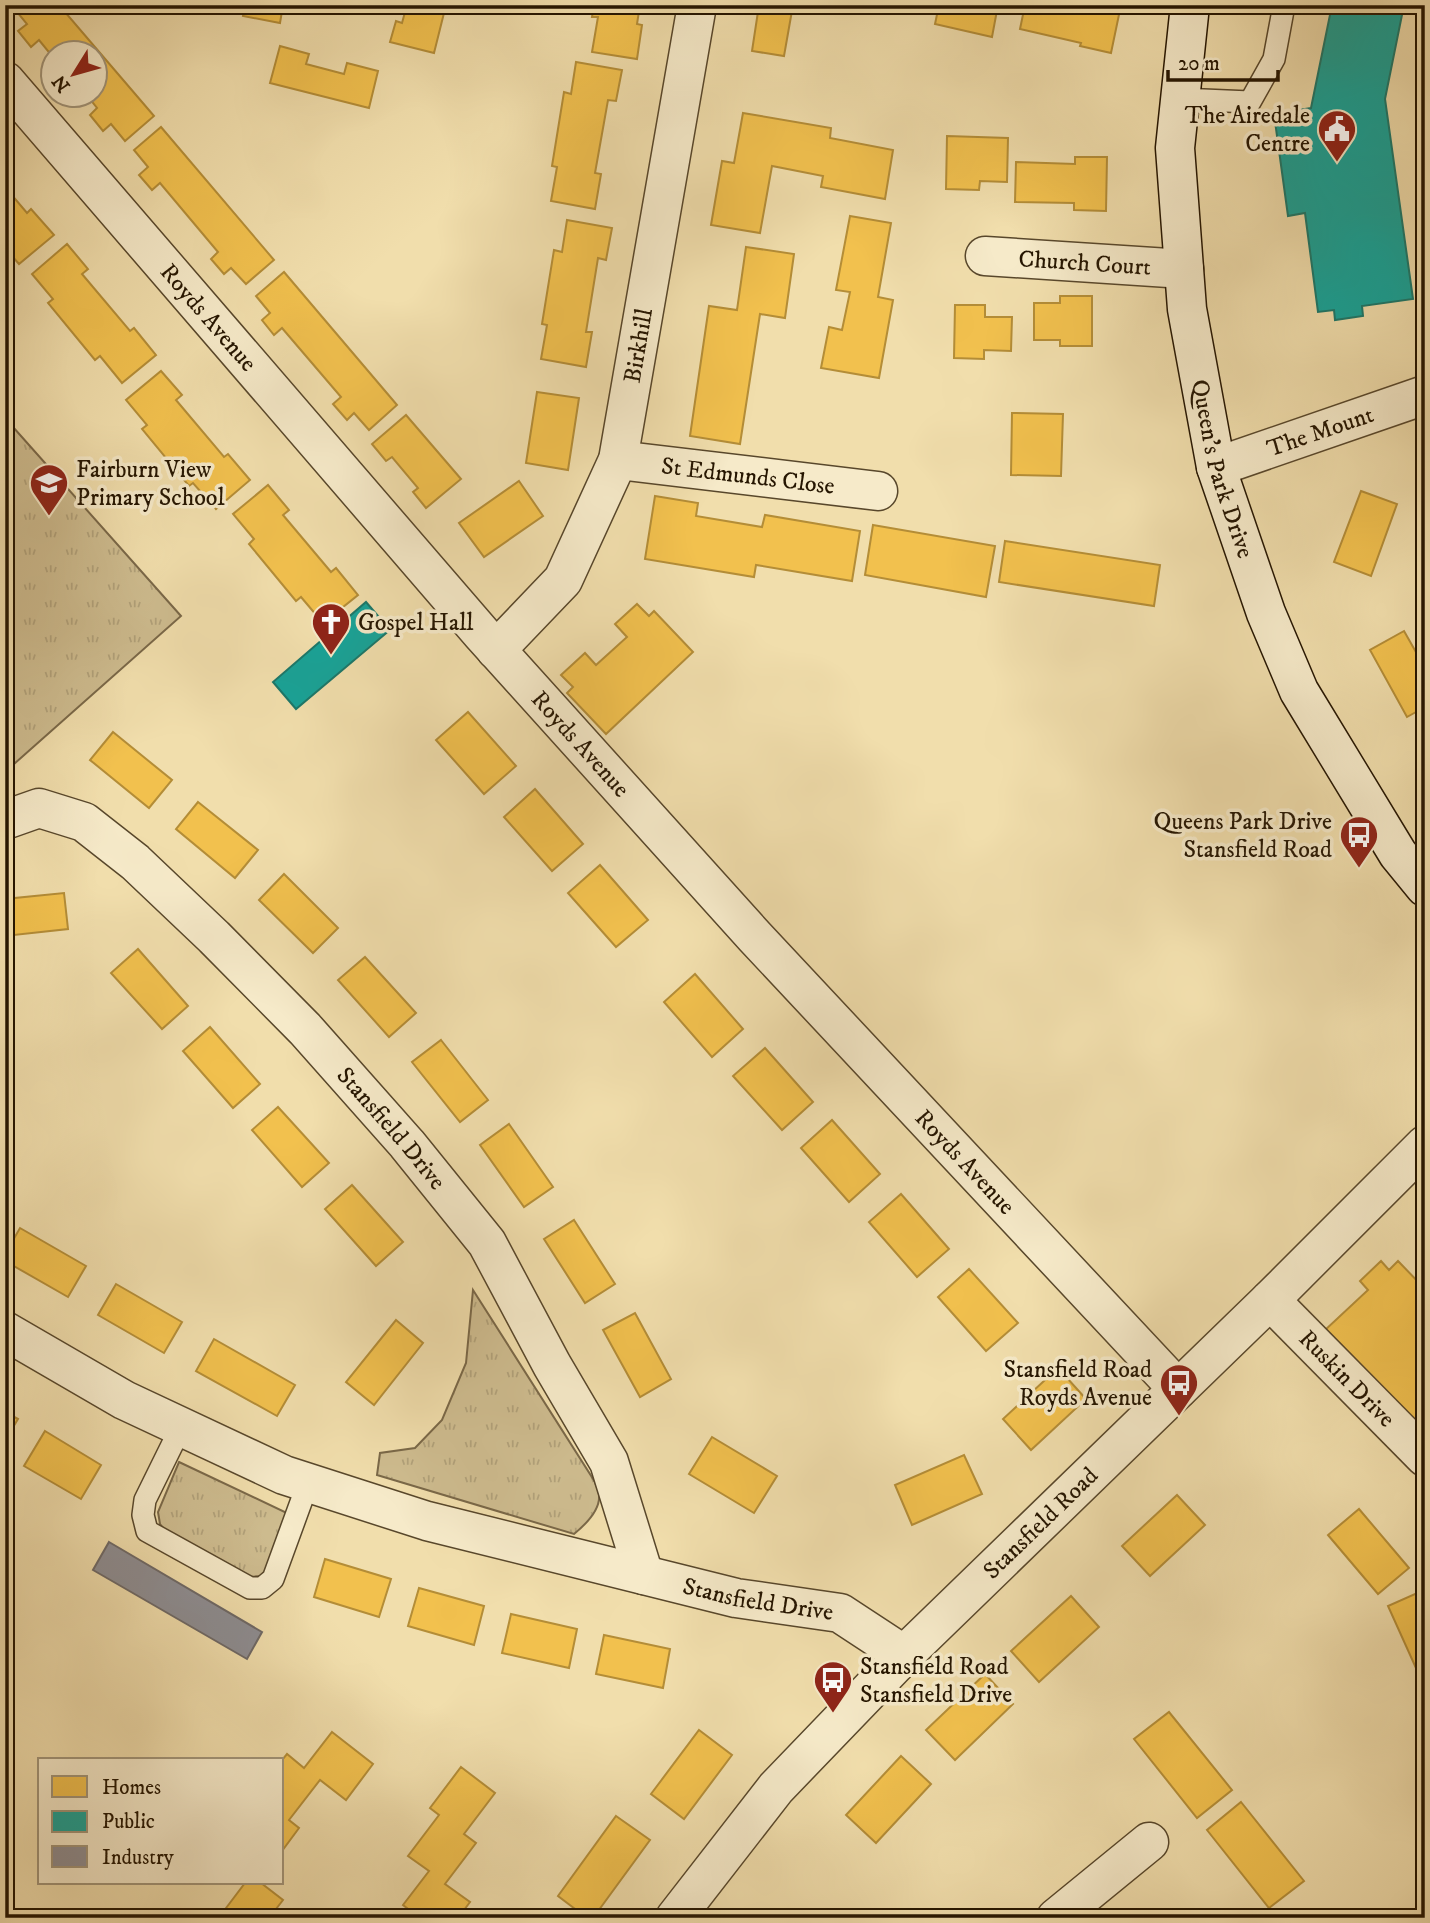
<svg xmlns="http://www.w3.org/2000/svg" width="1430" height="1923" viewBox="0 0 1430 1923" font-family="'IM FELL DW Pica',serif">
<defs>
<pattern id="grass-tufts" width="24" height="20" patternUnits="userSpaceOnUse" patternTransform="scale(1.75)"><rect width="24" height="20" fill="#cebc8f"/><path d="M3 7l-1-3M5 7V3M7 7l1-3M15 17l-1-3M17 17v-4M19 17l1-3" fill="none" stroke="#b1a17a"/></pattern>
</defs>
<rect width="100%" height="100%" fill="#f1deac"/>
<filter id="stains"><feTurbulence type="fractalNoise" baseFrequency=".00286" numOctaves="4"/><feColorMatrix values="0 0 0 0 .2 0 0 0 0 .09 0 0 0 0 .02 0 0 0 .5 -.17"/></filter>
<radialGradient id="worn" r=".72"><stop offset=".6" stop-color="#630" stop-opacity="0"/><stop offset="1" stop-color="#630" stop-opacity=".3"/></radialGradient>
<g fill="url(#grass-tufts)" stroke="#7a6848" stroke-width="2">
<path d="M5,418L181,616L5,772Z"/>
<path d="M473,1290L595,1482C596,1486 599,1490 599,1494C601,1510 585,1525 574,1534L377,1475L380,1453L415,1448L442,1420L466,1363Z"/>
<path d="M179,1462L289,1514L268,1568L260,1576L250,1577L168,1534L160,1524L158,1512Z"/>
</g>
<g fill="#f2c14e" stroke="#b48d37" stroke-width="2">
<path d="M15,5H59L154,116L125,141L111,124L103,131L90,115L97,108L86,94H94V52H52V56L39,40L31,47L18,31L27,24L13,7Z"/>
<path d="M245,5H283L280,23L243,16Z"/>
<path d="M407,5H446L434,53L390,42L396,21L402,23Z"/>
<path d="M594,5H640L637,24L642,25L637,59L592,52L598,17H592Z"/>
<path d="M759,5H793L784,56L752,51Z"/>
<path d="M939,5H998L992,37L935,24Z"/>
<path d="M1025,5H1121L1111,53L1080,46L1081,43L1020,29Z"/>
<path d="M280,46L309,54L306,64L344,74L347,63L378,71L369,108L270,83Z"/>
<path d="M576,62L622,70L616,101L608,100L595,173L601,174L595,209L551,201L557,167L552,166L564,92L571,94Z"/>
<path d="M743,113L831,128L830,138L893,150L885,199L821,187L823,176L772,166L760,233L711,225L722,161L734,163Z"/>
<path d="M161,127L274,260L246,284L231,268L224,274L211,259L218,252L160,183L152,190L139,175L148,167L134,150Z"/>
<path d="M947,136L1008,138L1007,182L980,181L979,190L946,189Z"/>
<path d="M1075,157H1107L1106,211L1074,210V203L1015,202L1016,162L1075,164Z"/>
<path d="M5,187L27,213L31,209L54,235L19,264L5,248Z"/>
<path d="M850,216L891,223L878,297L893,300L879,378L821,368L829,327L842,330L850,292L836,290Z"/>
<path d="M567,220L612,228L606,260L598,258L586,332H592L586,367L541,359L547,325L542,324L554,250L562,252Z"/>
<path d="M67,244L88,269L82,274L130,331L134,328L156,355L122,383L100,356L95,360L48,303L53,299L32,274Z"/>
<path d="M746,247L794,254L785,318L760,314L740,444L690,436L709,306L737,310Z"/>
<path d="M284,272L397,405L369,430L354,413L347,420L333,404L341,397L282,328L274,335L262,320L270,313L256,296Z"/>
<path d="M1060,296H1092V346H1060V340H1034V303H1060Z"/>
<path d="M955,305H985V317H1012L1011,351L984,350V359L954,358Z"/>
<path d="M161,371L182,395L176,400L224,457L228,454L250,480L216,509L193,483L189,486L142,429L147,425L126,400Z"/>
<path d="M537,392L579,398L568,470L526,463Z"/>
<path d="M1012,413L1063,414L1061,476L1011,475Z"/>
<path d="M406,415L461,479L426,508L413,492L418,488L392,457L386,461L372,444Z"/>
<path d="M519,481L543,516L484,557L459,523Z"/>
<path d="M268,485L289,510L283,515L331,572L336,568L358,595L323,623L301,597L296,601L249,544L254,539L233,514Z"/>
<path d="M1361,491L1397,504L1371,576L1334,562Z"/>
<path d="M655,496L698,503L696,516L762,527L765,515L860,531L852,581L756,565L754,577L645,559Z"/>
<path d="M873,525L995,546L986,597L865,575Z"/>
<path d="M1005,541L1160,565L1154,606L999,582Z"/>
<path d="M637,604L649,616L654,611L693,652L606,734L567,693L573,687L561,675L585,653L596,665L627,637L615,624Z"/>
<path d="M1404,631L1425,668V707L1407,717L1370,650Z"/>
<path d="M468,712L516,766L484,794L436,740Z"/>
<path d="M113,732L172,780L149,808L90,760Z"/>
<path d="M535,789L583,844L552,871L504,817Z"/>
<path d="M198,802L258,850L235,878L176,829Z"/>
<path d="M600,865L648,920L616,947L568,893Z"/>
<path d="M284,874L338,928L313,953L259,900Z"/>
<path d="M64,893L68,929L5,936V899Z"/>
<path d="M138,949L188,1006L162,1029L111,973Z"/>
<path d="M365,957L416,1013L389,1037L338,980Z"/>
<path d="M695,974L743,1029L712,1057L664,1002Z"/>
<path d="M210,1027L260,1084L233,1108L183,1051Z"/>
<path d="M441,1040L488,1100L460,1122L412,1062Z"/>
<path d="M765,1048L813,1102L782,1130L733,1076Z"/>
<path d="M278,1107L329,1163L302,1187L252,1130Z"/>
<path d="M832,1120L880,1174L849,1202L801,1148Z"/>
<path d="M509,1124L553,1187L524,1207L480,1145Z"/>
<path d="M352,1185L403,1242L376,1266L325,1209Z"/>
<path d="M901,1194L949,1249L917,1277L869,1222Z"/>
<path d="M574,1220L615,1284L585,1303L544,1239Z"/>
<path d="M20,1228L86,1266L68,1297L5,1261V1254Z"/>
<path d="M1381,1261L1389,1270L1398,1261L1425,1289V1438L1324,1331L1368,1290L1360,1281Z"/>
<path d="M969,1269L1018,1323L986,1351L938,1297Z"/>
<path d="M116,1284L182,1322L164,1353L98,1315Z"/>
<path d="M635,1313L671,1379L640,1397L603,1330Z"/>
<path d="M396,1320L423,1343L374,1405L346,1382Z"/>
<path d="M214,1339L295,1385L277,1416L196,1371Z"/>
<path d="M1058,1368L1086,1399L1031,1450L1003,1419Z"/>
<path d="M5,1412L18,1419L5,1441Z"/>
<path d="M45,1431L101,1465L81,1499L24,1466Z"/>
<path d="M712,1437L777,1476L754,1513L689,1474Z"/>
<path d="M964,1455L982,1494L912,1525L895,1485Z"/>
<path d="M1177,1495L1205,1525L1150,1576L1122,1546Z"/>
<path d="M1359,1509L1409,1568L1378,1594L1328,1535Z"/>
<path d="M325,1559L391,1579L379,1617L314,1597Z"/>
<path d="M419,1588L484,1606L474,1645L408,1626Z"/>
<path d="M1424,1590L1425,1675L1420,1677L1388,1606Z"/>
<path d="M1071,1596L1099,1627L1039,1682L1011,1651Z"/>
<path d="M511,1614L577,1629L569,1668L502,1653Z"/>
<path d="M604,1635L670,1649L663,1688L596,1674Z"/>
<path d="M985,1674L1013,1704L955,1760L926,1730Z"/>
<path d="M1169,1712L1232,1790L1197,1818L1134,1739Z"/>
<path d="M699,1730L732,1755L684,1819L651,1794Z"/>
<path d="M332,1732L373,1764L346,1800L320,1780L289,1820L299,1828L282,1851V1760L287,1754L304,1768Z"/>
<path d="M901,1756L931,1784L876,1843L846,1815Z"/>
<path d="M461,1767L495,1793L464,1834L476,1843L445,1884L470,1902L458,1918H420L403,1905L429,1871L408,1856L439,1815L430,1808Z"/>
<path d="M1241,1802L1304,1881L1269,1908L1207,1830Z"/>
<path d="M616,1816L650,1840L593,1918H587L558,1896Z"/>
<path d="M245,1883H261L283,1900L269,1918H221L220,1916Z"/>
</g>
<g fill="#17a398" stroke="#1b786a" stroke-width="2">
<path d="M1332,5H1404L1385,99L1413,299L1362,306L1363,316L1335,320L1334,310L1318,312L1305,213L1288,216L1274,114L1311,108Z"/>
<path d="M366,602L390,630L296,709L273,682Z"/>
</g>
<path fill="#8d8d92" stroke="#6e6966" stroke-width="2" d="M109,1542L262,1632L247,1659L93,1570Z"/>
<g fill="none" stroke-linecap="round" stroke-linejoin="round">
<g stroke="#58472b" stroke-width="24">
<g id="lane">
<path d="M1180,99L1250,102L1274,59L1284,5"/>
<path d="M181,1427L145,1500L143,1515L147,1531L250,1588H262L273,1579L308,1483"/>
</g>
</g>
<g stroke="#58472b" stroke-width="41">
<g id="street">
<path id="s1" d="M5,81L482,634L755,937L1178,1389"/>
<path id="s2" d="M985,256L1184,269"/>
<path id="s3" d="M618,460L878,491"/>
<path id="s4" d="M1216,467L1425,395"/>
<path id="s5" d="M496,650L563,580L618,460L697,5"/>
<path id="s6" d="M5,820L39,808L84,822L135,862L214,937L305,1029L407,1144L487,1243L552,1365L609,1462L644,1575"/>
<path id="s7" d="M1270,1300L1425,1457"/>
<path id="s8" d="M5,1331L124,1400L284,1475L427,1521L736,1598L840,1613L904,1655"/>
<path id="s9" d="M675,1918L776,1788L904,1655L1270,1300L1425,1145"/>
<path d="M1056,1918L1149,1842"/>
</g>
</g>
<g stroke="#251500" stroke-width="41">
<g id="secondary">
<path id="s10" d="M1190,5L1175,148L1187,309L1216,467L1266,613L1299,691L1398,854L1425,887"/>
</g>
</g>
<use href="#lane" stroke="#f6eac9" stroke-width="21"/>
<use href="#street" stroke="#f6eac9" stroke-width="38"/>
<use href="#secondary" stroke="#f6eac9" stroke-width="38"/>
</g>
<defs>
<g id="civic-pin" transform="scale(2.0125)"><path d="M0 17L-7.5 6A9.5 9.5 0 1 1 7.5 6Z" fill="#8f2418" stroke="#f6eac9"/><path d="M-.6-6.5H3V-4.5H.6V-3L4-1V1h2V6H-6V1h2V-1L-.6-3ZM-1.2 2.5V6h2.4V2.5Z" fill="#fff"/></g>
<g id="school-pin" transform="scale(2.0125)"><path d="M0 17L-7.5 6A9.5 9.5 0 1 1 7.5 6Z" fill="#8f2418" stroke="#f6eac9"/><path d="M0-5L7-2L0 1L-7-2ZM-4 1L0 2.5L4 1V4Q0 6-4 4Z" fill="#fff"/></g>
<g id="church-pin" transform="scale(2.0125)"><path d="M0 17L-7.5 6A9.5 9.5 0 1 1 7.5 6Z" fill="#8f2418" stroke="#f6eac9"/><path d="M-1.2-6h2.4v3.5h3.3v2.4h-3.3V6h-2.4V-.1h-3.3v-2.4h3.3Z" fill="#fff"/></g>
<g id="bus-pin" transform="scale(2.0125)"><path d="M0 17L-7.5 6A9.5 9.5 0 1 1 7.5 6Z" fill="#8f2418" stroke="#f6eac9"/><path d="M-5-6H5V4H4V6H2V4H-2V6H-4V4H-5ZM-3.5-4V0h7V-4ZM-3.5 1.2v1.5H-2V1.2ZM2 1.2v1.5H3.5V1.2Z" fill="#fff"/></g>
</defs>
<g fill-rule="evenodd">
<use href="#civic-pin" x="1337" y="129"/>
<use href="#school-pin" x="49" y="483"/>
<use href="#church-pin" x="331" y="622"/>
<use href="#bus-pin" x="1359" y="835"/>
<use href="#bus-pin" x="1179" y="1383"/>
<use href="#bus-pin" x="833" y="1680"/>
</g>
<g text-anchor="middle" stroke-width="7" stroke-linejoin="round" paint-order="stroke">
<g font-size="24" fill="#251500" stroke="#f6eac9" text-anchor="end">
<text x="1310" y="123">The Airedale<tspan x="1310" dy="28">Centre</tspan></text>
<text x="76" y="477" text-anchor="start">Fairburn View<tspan x="76" dy="28">Primary School</tspan></text>
<text x="358" y="630" text-anchor="start">Gospel Hall</text>
<text x="1332" y="829">Queens Park Drive<tspan x="1332" dy="28">Stansfield Road</tspan></text>
<text x="1152" y="1377">Stansfield Road<tspan x="1152" dy="28">Royds Avenue</tspan></text>
<text x="860" y="1674" text-anchor="start">Stansfield Road<tspan x="860" dy="28">Stansfield Drive</tspan></text>
</g>
<g font-size="24" fill="#251500" stroke="#f6eac9">
<text dy="8" stroke="none"><textPath href="#s2" startOffset="100">Church Court</textPath></text>
<text dy="8" stroke="none"><textPath href="#s1" startOffset="312">Royds Avenue</textPath></text>
<text dy="8" stroke="none"><textPath href="#s5" startOffset="345">Birkhill</textPath></text>
<text dy="8" stroke="none"><textPath href="#s4" startOffset="110">The Mount</textPath></text>
<text dy="8" stroke="none"><textPath href="#s10" startOffset="469">Queen's Park Drive</textPath></text>
<text dy="8" stroke="none"><textPath href="#s3" startOffset="131">St Edmunds Close</textPath></text>
<text dy="8" stroke="none"><textPath href="#s1" startOffset="878">Royds Avenue</textPath></text>
<text dy="8" stroke="none"><textPath href="#s6" startOffset="518">Stansfield Drive</textPath></text>
<text dy="8" stroke="none"><textPath href="#s1" startOffset="1446">Royds Avenue</textPath></text>
<text dy="8" stroke="none"><textPath href="#s7" startOffset="110">Ruskin Drive</textPath></text>
<text dy="8" stroke="none"><textPath href="#s9" startOffset="539">Stansfield Road</textPath></text>
<text dy="8" stroke="none"><textPath href="#s8" startOffset="805">Stansfield Drive</textPath></text>
</g>
</g>
<rect width="1430" height="1923" fill="none" stroke="#f1deac" stroke-width="28"/>
<rect x="7" y="7" width="1416" height="1909" fill="none" stroke="#251500" stroke-width="3.5"/>
<rect x="14" y="14" width="1402" height="1895" fill="none" stroke="#251500" stroke-width="2"/>
<rect x="38" y="1758" width="245" height="126" fill="#f6eac9" stroke="#a29579" stroke-width="2"/>
<rect x="52" y="1776" width="35" height="21" fill="#f2c14e" stroke="#a29579" stroke-width="2"/>
<text x="102" y="1794" font-size="21" fill="#251500">Homes</text>
<rect x="52" y="1811" width="35" height="21" fill="#17a398" stroke="#a29579" stroke-width="2"/>
<text x="102" y="1828" font-size="21" fill="#251500">Public</text>
<rect x="52" y="1846" width="35" height="21" fill="#8d8d92" stroke="#a29579" stroke-width="2"/>
<text x="102" y="1864" font-size="21" fill="#251500">Industry</text>
<g transform="translate(74 74) rotate(233)"><circle r="33" fill="#f6eac9" stroke="#a29579" stroke-width="2"/>
<path d="M0-5L12 26L0 18L-12 26Z" fill="#8f2418"/>
<text y="-10" font-size="19" font-weight="bold" text-anchor="middle" fill="#251500">N</text>
</g>
<path d="M1168 70v10h110v-10" fill="none" stroke="#251500" stroke-width="3.5"/>
<text x="1178" y="70" font-size="21" fill="#251500" stroke="#f6eac9" stroke-width="5" paint-order="stroke">20 m</text>
<rect width="100%" height="100%" filter="url(#stains)"/>
<rect width="100%" height="100%" fill="url(#worn)"/>
</svg>
